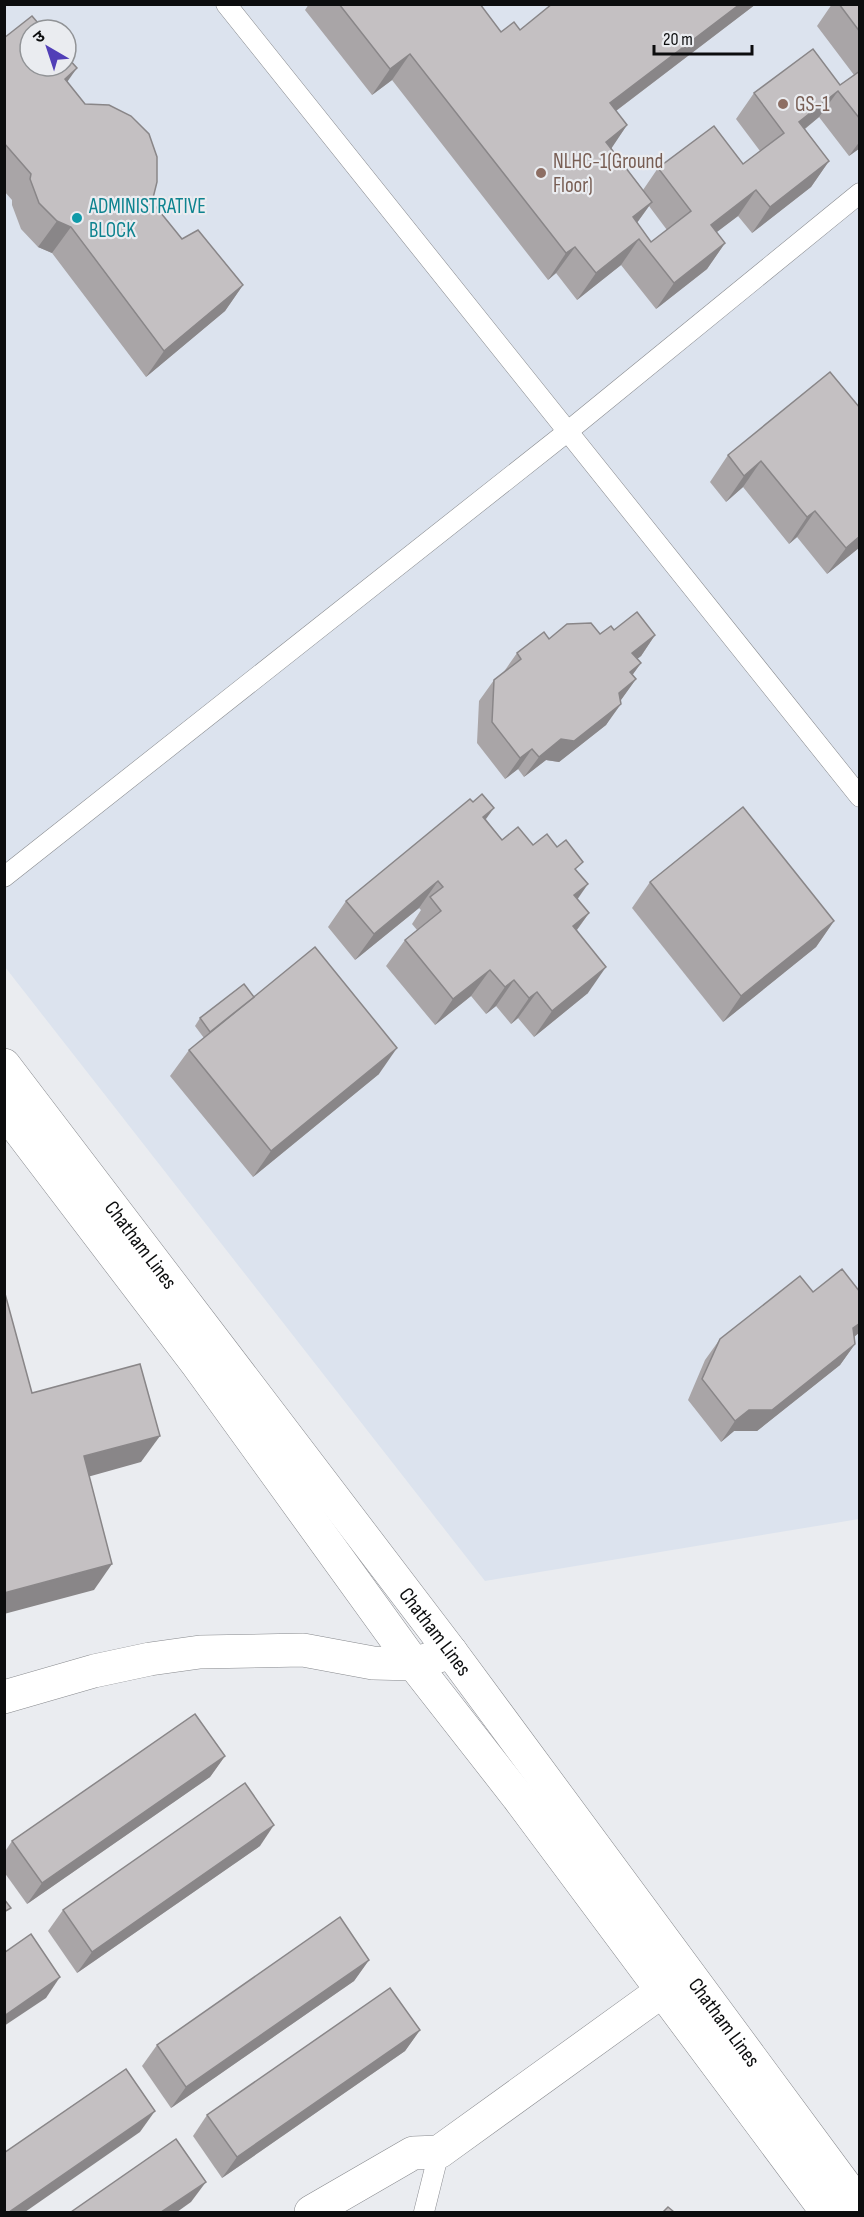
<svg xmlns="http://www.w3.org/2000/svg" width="864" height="2217" viewBox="0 0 864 2217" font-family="'Sofia Sans Condensed','Noto Sans Devanagari',sans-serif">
<rect width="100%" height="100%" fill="#eaecf0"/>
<path fill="#dce3ee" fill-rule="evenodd" d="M5,5H859V1519L485,1581L5,967ZM30,30H66V66H30Z"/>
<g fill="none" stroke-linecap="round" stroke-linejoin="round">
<g stroke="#87898d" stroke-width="21">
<g id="service">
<path d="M226,4L860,797"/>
<path d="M4,877L567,432L860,193"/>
<path d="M424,2212L439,2152"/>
</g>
</g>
<g stroke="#87898d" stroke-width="34">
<path id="minor" d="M311,2212L413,2153L439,2152L662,1991"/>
</g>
<g stroke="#87898d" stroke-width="34">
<path id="tertiary" d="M4,1697L94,1671L150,1659L200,1652L303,1650L373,1663L414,1664L451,1652"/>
</g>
<g stroke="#87898d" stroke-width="34">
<g id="trunk">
<path id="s1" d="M4,1065L451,1652L860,2206"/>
<path d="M4,1110L198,1365L414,1664L518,1797L827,2212"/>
</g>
</g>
<use href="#service" stroke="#fff" stroke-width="20"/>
<use href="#minor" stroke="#fff" stroke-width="33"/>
<use href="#tertiary" stroke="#fff" stroke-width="33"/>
<use href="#trunk" stroke="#fff" stroke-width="33"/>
</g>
<g fill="#a9a5a7" fill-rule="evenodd">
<path d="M309,4H480L501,32L520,30L552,4H756L616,111L627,125L611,148L643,190L658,168L743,164L760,151L736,119L754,93L840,85L854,75L817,26L832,4H860V148L849,156L819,117L805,129L829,161L811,187L752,233L738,216L716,232L725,243L707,269L656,309L621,265L577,300L556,273L548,280L392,80L372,95L305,10ZM649,206L667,230L651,242L637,223Z"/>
<path d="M4,38L67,82L152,202L182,239L243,285L225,311L146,377L52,253L38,247L21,229L12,205V200L4,191Z"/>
<path d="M860,408V547L827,574L797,537L789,544L743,487L726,502L710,482L728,455Z"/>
<path d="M614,630L655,635L641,656L637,659L641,663L632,675L636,679L620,701L606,725L559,762L546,760L524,777L518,769L505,779L477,743L479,701L494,680L503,673L517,653L549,639L600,634Z"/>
<path d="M473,802L502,840L533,845L577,871V899L589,913L577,930L588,993L534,1037L518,1018L511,1024L496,1006L486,1014L471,996L435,1025L386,966L405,940L417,930L412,924L421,910L419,908L355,960L328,927L346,901Z"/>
<path d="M650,882L834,921L816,947L723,1022L632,908Z"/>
<path d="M254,997L379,1074L253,1177L170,1076L189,1050L204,1038L195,1026L200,1018Z"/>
<path d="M813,1292H860V1332L854,1337L855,1344L840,1365L757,1431H734L721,1442L688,1400L705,1360L720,1339Z"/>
<path d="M225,1756L210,1777L27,1904L4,1872V1853L12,1841Z"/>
<path d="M260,1846L77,1973L48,1931L63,1910Z"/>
<path d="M369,1960L354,1981L171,2108L142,2066L157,2045Z"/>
<path d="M420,2030L405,2051L222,2178L193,2136L207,2115Z"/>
</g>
<g fill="#898688">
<path d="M740,4H756L592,129L610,103Z"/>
<path d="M410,54L392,80L372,95L390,69Z"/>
<path d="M77,68L58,95L65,79Z"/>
<path d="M838,91L819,117L781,148L799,122Z"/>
<path d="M627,125L609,152L606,142Z"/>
<path d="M860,141V148L849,156Z"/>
<path d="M829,161L811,187L752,233L770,207Z"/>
<path d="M756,190L738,216L692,251L711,225Z"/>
<path d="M652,202L633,228V217Z"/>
<path d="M57,221L71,227L52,253L38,247Z"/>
<path d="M639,239L621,265L577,300L596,273Z"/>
<path d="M725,243L707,269L656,309L674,283Z"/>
<path d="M575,247L556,273L548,280L566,253Z"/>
<path d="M243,285L225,311L146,377L164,351Z"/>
<path d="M761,461L743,487L726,502L744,476Z"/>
<path d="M815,511L797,537L789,544L807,517Z"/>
<path d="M860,536V547L827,574L846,548Z"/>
<path d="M655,635L641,656L618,674L632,653Z"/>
<path d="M641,663L626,684L630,672Z"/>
<path d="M636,679L621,700L605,714L619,693Z"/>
<path d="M621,704L606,725L559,762L546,760L524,777L539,757L561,739Z"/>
<path d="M532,749L518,769L505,779L520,758Z"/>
<path d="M494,808L475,834L483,817Z"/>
<path d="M438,881L419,908L355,960L374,934Z"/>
<path d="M588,884L570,910L574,895Z"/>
<path d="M589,913L570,939L573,926Z"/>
<path d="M834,921L816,947L723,1022L741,996Z"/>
<path d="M606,967L588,993L534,1037L552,1011Z"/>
<path d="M490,970L471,996L435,1025L453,999Z"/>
<path d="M514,980L496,1006L486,1014L505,987Z"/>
<path d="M537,992L518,1018L511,1024L529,998Z"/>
<path d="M397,1048L379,1074L253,1177L271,1151Z"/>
<path d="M860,1323V1332L839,1349L853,1328Z"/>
<path d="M855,1344L840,1365L757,1431H734L721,1442L735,1421L749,1410Z"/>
<path d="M160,1436L141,1462L66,1483L84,1456Z"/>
<path d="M112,1564L94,1590L4,1614V1593Z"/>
<path d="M225,1756L210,1777L27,1904L42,1883Z"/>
<path d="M274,1825L260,1846L77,1973L92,1952Z"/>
<path d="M369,1960L354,1981L171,2108L186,2087Z"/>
<path d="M60,1977L46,1998L4,2026V2016Z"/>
<path d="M420,2030L405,2051L222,2178L237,2157Z"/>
<path d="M155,2111L140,2132L25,2212H9Z"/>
<path d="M206,2182L191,2202L177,2212H161Z"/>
</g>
<g fill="#c4c0c2" stroke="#898688" stroke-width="1.5">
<path d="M339,4H480L501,32L514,22L520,30L552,4H740L610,103L627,125L606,142L652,202L633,217L651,242L691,211L658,168L714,126L743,164L784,133L754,93L813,49L840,85L860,71V119L838,91L799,122L829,161L770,207L756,190L711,225L725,243L674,283L639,239L596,273L575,247L566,253L410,54L390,69Z"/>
<path d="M839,4H860V32Z"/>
<path d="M32,16L44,30H30V66H66V56L77,68L65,79L85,104L109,105L131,116L149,134L157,157V182L152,202L182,239L198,230L243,285L164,351L71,227L57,221L39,203L30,179L31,174L4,143V38Z"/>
<path d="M830,372L860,408V536L846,548L815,511L807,517L761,461L744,476L728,455Z"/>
<path d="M637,612L655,635L632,653L641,663L630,672L636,679L619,693L621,704L574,741L561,739L539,757L532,749L520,758L492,722L494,680L521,659L517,653L544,632L549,639L567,624L591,623L600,634L611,626L614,630Z"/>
<path d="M482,794L494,808L483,817L502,840L518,827L533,845L547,834L557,847L566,840L583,862L575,869L588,884L574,895L589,913L573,926L606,967L552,1011L537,992L529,998L514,980L505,987L490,970L453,999L405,940L441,911L430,897L443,887L438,881L374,934L346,901L470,799L473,802Z"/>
<path d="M743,807L834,921L741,996L650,882Z"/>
<path d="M315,947L397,1048L271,1151L189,1050Z"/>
<path d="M244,984L254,997L210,1032L200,1018Z"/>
<path d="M842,1269L860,1292V1323L853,1328L855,1344L772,1410H749L735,1421L702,1379L720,1339L800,1276L813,1292Z"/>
<path d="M4,1290L32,1393L140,1364L160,1436L84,1456L112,1564L4,1593Z"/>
<path d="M195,1714L225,1756L42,1883L12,1841Z"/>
<path d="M245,1783L274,1825L92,1952L63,1910Z"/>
<path d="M4,1899L11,1908L4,1912Z"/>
<path d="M340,1917L369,1960L186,2087L157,2045Z"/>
<path d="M31,1934L60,1977L4,2016V1953Z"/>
<path d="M390,1988L420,2030L237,2157L207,2115Z"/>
<path d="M126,2069L155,2111L9,2212H4V2153Z"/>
<path d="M176,2139L206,2182L161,2212H71Z"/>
<path d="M668,2207L674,2212H663Z"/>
</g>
<g fill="#8d6e63" stroke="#eaecf0" stroke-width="2">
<circle cx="783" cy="104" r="6"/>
<circle cx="541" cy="173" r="6"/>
</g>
<circle fill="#0f9aa8" stroke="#eaecf0" stroke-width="2" cx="77" cy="218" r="6"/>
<g text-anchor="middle" stroke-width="4.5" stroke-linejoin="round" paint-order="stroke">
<g font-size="21" fill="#785e54" stroke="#eaecf0" text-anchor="start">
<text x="795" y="111">GS-1</text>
<text x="553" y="168">NLHC-1(Ground<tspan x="553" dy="24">Floor)</tspan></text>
</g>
<g font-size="21" fill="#0d838f" stroke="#eaecf0" text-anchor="start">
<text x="89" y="213">ADMINISTRATIVE<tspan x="89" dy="24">BLOCK</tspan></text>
</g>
<g font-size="21" fill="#0c0d0e" stroke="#eaecf0">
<text dy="7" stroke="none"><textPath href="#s1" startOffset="226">Chatham Lines</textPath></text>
<text dy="7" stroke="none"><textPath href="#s1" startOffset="712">Chatham Lines</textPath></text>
<text dy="7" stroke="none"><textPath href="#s1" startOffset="1198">Chatham Lines</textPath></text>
</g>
</g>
<rect width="864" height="2217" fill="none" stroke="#0c0d0e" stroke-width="12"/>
<g transform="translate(48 48) rotate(321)"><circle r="28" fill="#eaecf0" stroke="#919396" stroke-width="1.5"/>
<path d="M0-4.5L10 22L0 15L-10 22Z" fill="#513fb7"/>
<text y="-9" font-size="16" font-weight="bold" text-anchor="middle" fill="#0c0d0e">उ</text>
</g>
<path d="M654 45v9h98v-9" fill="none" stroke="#0c0d0e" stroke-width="3"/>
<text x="663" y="45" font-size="18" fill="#0c0d0e" stroke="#eaecf0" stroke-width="4.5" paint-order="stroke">20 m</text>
</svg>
